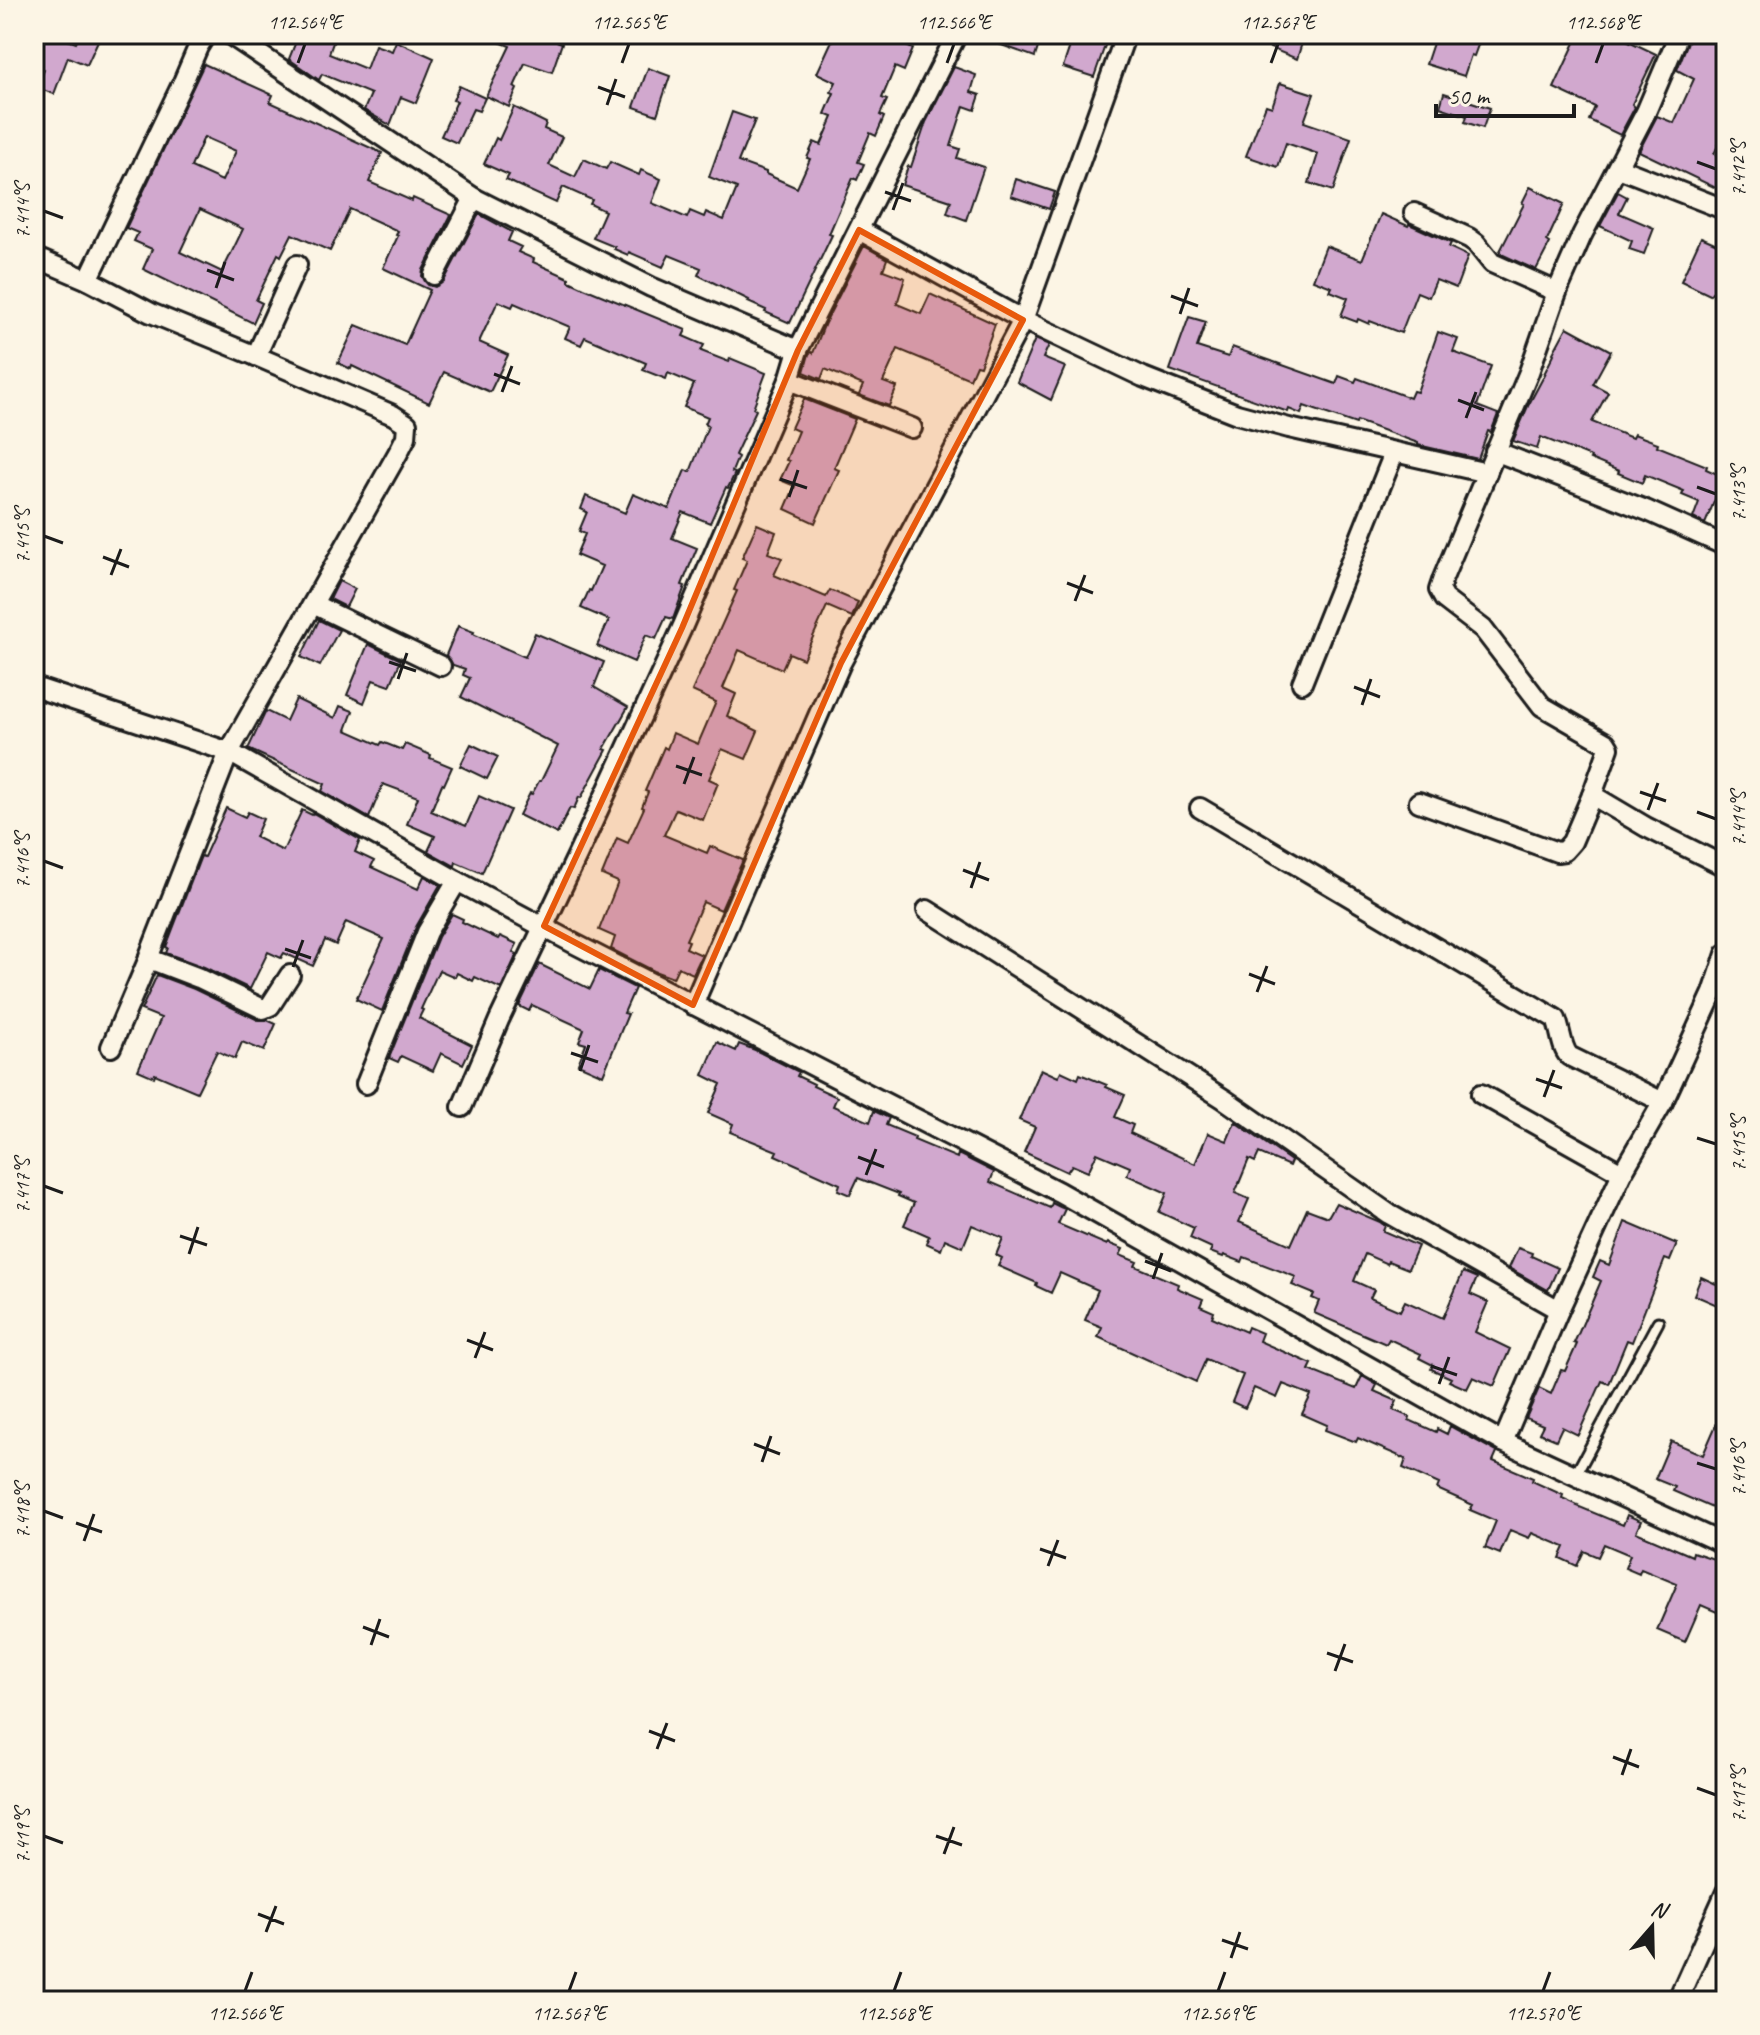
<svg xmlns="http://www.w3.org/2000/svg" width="1760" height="2035" viewBox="0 0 1760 2035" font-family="Caveat,sans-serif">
<rect width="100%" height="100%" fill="#fcf5e5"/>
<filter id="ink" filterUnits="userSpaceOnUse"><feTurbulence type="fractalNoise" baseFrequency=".0125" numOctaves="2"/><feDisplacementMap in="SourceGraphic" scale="16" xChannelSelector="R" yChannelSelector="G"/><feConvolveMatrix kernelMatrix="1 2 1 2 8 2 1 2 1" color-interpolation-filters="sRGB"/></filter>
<g filter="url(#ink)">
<g fill="#d1a8ce" stroke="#1c1c1c" stroke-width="2" fill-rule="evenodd">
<path d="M37,34H51L76,43L80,34H101L87,65L68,57L54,94L37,88L44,70L34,66V42Z"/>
<path d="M299,34H336L329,54L366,69L375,45L392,51L396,41L434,58L416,103L401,97L390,125L364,110L371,94L322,74L319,80L289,59Z"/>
<path d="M484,34H536L562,43L552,72L525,63L514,87L517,89L509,107L486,96L510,46L483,36Z"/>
<path d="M835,34H889L888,38L913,49L904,71L895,67L882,98L887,100L880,115L884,117L876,136L870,133L858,162L864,164L857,180L853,178L829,234L832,235L790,323L765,312L766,310L748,302L749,300L698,275L701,268L669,255L663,267L629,252L628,255L614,249L615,247L593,238L605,211L590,204L592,200L563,187L556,203L506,180L509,175L484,164L496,138L499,140L514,107L546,123L544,129L562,137L549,165L575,177L584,159L606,169L610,162L639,175L641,170L661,179L652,203L687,218L690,211L704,217L706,212L724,220L737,188L709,177L732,112L755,120L738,162L766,172V174L797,188L810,159L807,158L814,142L821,145L833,117L825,114L834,93L831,92L836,82L817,73Z"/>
<path d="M976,34H1109L1094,77L1063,67L1070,46L1042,36V35L1035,57L976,36Z"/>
<path d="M1274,34L1302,43L1297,59L1270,48Z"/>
<path d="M1436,34H1482L1474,56L1471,55L1464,76L1426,64Z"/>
<path d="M1579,34H1614L1656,54L1632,104L1635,107L1620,135L1589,120L1595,107L1554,88Z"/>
<path d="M1691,34H1718L1726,38V128L1714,154L1726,160V176L1720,190L1639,151L1657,116L1674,123L1694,79L1677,70Z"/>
<path d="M204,64L273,95L270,102L382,153L369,182L412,201L413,198L451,215L423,270L422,276L428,285L435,287L444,281L479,214L512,232L508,241L521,247L518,252L534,259L533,262L569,278V281L584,288L686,330L683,336L704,345L701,351L729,362L730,358L766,373L753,408L756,410L735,455L738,457L732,472L735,473L728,488L726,487L710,523L683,512L672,538L697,548L682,585L685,586L673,619L666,617L656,639L646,635L634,662L597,646L609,620L581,608L589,590L591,591L602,566L576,555L585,534L579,531L587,512L581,509L586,496L625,513L633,494L669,509L685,470L690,472L708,426L705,424L708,417L684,407L694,384L668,373L666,379L643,370L646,363L585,337L581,345L565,338L570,327L514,303L512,307L498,301L479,342L508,355L490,392L444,372L429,403L352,366L351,369L338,363L356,325L405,345L430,290L383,268L398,236L396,235L398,231L350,209L330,251L292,234L281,256L278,254L256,300L262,303L253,323L143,269L152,249L134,241L138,233L126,228ZM204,137L236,151L222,181L191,167ZM200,209L243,229L222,272L180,252Z"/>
<path d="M954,67L976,75L971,92L980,95L975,110L964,106L951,146L960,149L957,158L984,167L966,220L947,213L951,201L902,185L908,166L911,167L926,122Z"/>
<path d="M648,68L670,76L657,115L634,107Z"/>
<path d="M1280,83L1314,94L1304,122L1351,138L1333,191L1309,183L1318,154L1286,143L1278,167L1246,156L1266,105L1272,107Z"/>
<path d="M459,86L485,98L479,111L473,109L457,143L441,136L457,101L453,100Z"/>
<path d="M1444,93L1490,108L1483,128L1465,122L1467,116L1440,107Z"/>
<path d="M1016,179L1055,192L1049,209L1011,196Z"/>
<path d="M1530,187L1564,204L1547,241L1550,243L1536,270L1499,253L1524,204L1522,203Z"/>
<path d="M1618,192L1627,197L1619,213L1654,228L1644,254L1629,249L1632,241L1600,226Z"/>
<path d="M1381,214L1408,226L1409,224L1451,243L1449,247L1468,256L1456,288L1436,280L1429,297L1417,292L1401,333L1370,321L1369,324L1358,319L1357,322L1341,316L1348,298L1330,291L1332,287L1313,280L1326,246L1362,260Z"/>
<path d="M1701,237L1726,248V298L1712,292L1710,295L1681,281Z"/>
<path d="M864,246L887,259L883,270L905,278L897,304L921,314L930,294L995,324L980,366L976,365L970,379L898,349L883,382L897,387L889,406L859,395L863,385L825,369L821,379L804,372L809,354L811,352L813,353L825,323Z"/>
<path d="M1189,317L1206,322L1197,347L1228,357L1232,347L1336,384L1339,376L1355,382L1357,378L1410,398L1413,391L1417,392L1438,332L1458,339L1453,352L1491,366L1477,406L1498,414L1491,432L1488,431L1478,459L1418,445V443L1357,421L1356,424L1304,406L1301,414L1289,409L1288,412L1170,370Z"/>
<path d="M1567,327L1611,351L1593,384L1608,392L1592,422L1632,438L1634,434L1658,443L1657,446L1707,466L1706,469L1724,477L1705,524L1693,518L1699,502L1682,495L1684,491L1645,475L1642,483L1618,473L1619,471L1590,459L1591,457L1541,437L1537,449L1513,441L1528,406L1545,374H1544L1554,354L1553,353Z"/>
<path d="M1035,339L1049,345L1043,358L1065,367L1051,400L1017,382Z"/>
<path d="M804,399L855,419L834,468L839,470L815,523L785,509L795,486L780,480L789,461L786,460L798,431L791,428Z"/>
<path d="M757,524L776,532L768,553L782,558L774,575L826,597L830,590L858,602L852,617L827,606L803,659L789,653L782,669L739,650L723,688L736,694L727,716L758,731L746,759L722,749L709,779L718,783L703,820L676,809L664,835L707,853L710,846L743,860L721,910L703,902L686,940L689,941L686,948L702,955L693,974L678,967L673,978L654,971L611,949L615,937L599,930L618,882L602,875L617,838L628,843L644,808L642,807L648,792L645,791L664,747L667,749L673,733L698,744L716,702L692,691L737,591L734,590L747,560L742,558Z"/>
<path d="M339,581L355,589L346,607L330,599Z"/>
<path d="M319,620L339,630L320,666L301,657Z"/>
<path d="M458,626L474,632L473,634L525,657L535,633L604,662L594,687L628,707L604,749L607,750L581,798L579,797L574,809L570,808L557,834L519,815L530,793L532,794L539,781H541L558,746L461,697L470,678L463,675L465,669L453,665L446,655Z"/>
<path d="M368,644L401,660L390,686L373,680L364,703L347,695Z"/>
<path d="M296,699L335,718L340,706L353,711L346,730L380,745L382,742L402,750L405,744L431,755L430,758L452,767L444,785L442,784L431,811L466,826L479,796L510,810L482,873L456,862L455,866L428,851L435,836L407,824L418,797L383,784L369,818L322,791L325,784L248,749L266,711L286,721Z"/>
<path d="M471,744L498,757L487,779L460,766Z"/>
<path d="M226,808L245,817L248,812L263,819L255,837L283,851L302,810L312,815L313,813L360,840L355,852L374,861L371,867L418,889L424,876L440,885L416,927L382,1011L356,999L384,939L346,922L336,945L325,940L313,966L284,953L281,958L268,952L250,989L204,967L166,953L168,948L166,947L201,856L204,857Z"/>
<path d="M452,914L463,919L462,922L498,939L500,936L517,944L513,952L517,954L501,989L475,977L473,981L457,973L455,977L439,970L421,1009L423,1010L419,1018L472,1045L463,1064L441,1053L433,1071L401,1056L398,1062L389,1058L438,937Z"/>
<path d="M539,964L590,989L599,970L635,988L624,1013L628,1014L603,1075L578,1064L586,1044L579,1042L584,1029L532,1005L529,1011L519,1006Z"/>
<path d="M157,975L194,989L258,1020H267L276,1024L264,1051L242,1042L235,1059L217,1051L197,1092L155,1074L154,1077L138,1070L161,1018L141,1010Z"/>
<path d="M717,1042L736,1051L739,1044L755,1050L799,1072L797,1076L814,1084L813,1086L837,1097L833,1106L870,1122L874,1111L889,1118L886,1125L915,1137L914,1140L957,1158L958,1154L994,1172L990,1182L1050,1208L1052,1203L1060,1207L1065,1209L1058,1224L1107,1245L1108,1243L1123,1249L1120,1255L1137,1262L1135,1266L1178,1284L1177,1288L1203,1299L1200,1306L1214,1312L1212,1317L1246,1332L1248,1327L1262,1333L1259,1341L1312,1364L1309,1370L1356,1389L1362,1376L1377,1385L1374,1391L1397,1401L1393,1410L1410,1417L1409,1420L1436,1432L1437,1429L1447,1434L1450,1426L1497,1452L1493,1461L1533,1478L1532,1481L1563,1495L1562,1498L1578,1505L1577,1506L1623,1525L1627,1515L1641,1521L1636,1532L1692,1556L1693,1552L1726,1563V1616L1701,1605L1685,1642L1657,1630L1677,1584L1641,1569L1639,1574L1625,1568L1630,1555L1604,1544L1598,1557L1584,1551L1577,1566L1560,1558L1565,1547L1532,1533L1529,1538L1510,1530L1500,1554L1485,1548L1496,1521L1470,1510L1473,1505L1437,1489L1439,1484L1403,1468L1406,1459L1358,1438L1356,1442L1325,1430L1327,1425L1302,1414L1311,1395L1283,1384L1277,1398L1254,1388L1245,1408L1232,1402L1243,1375L1206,1359L1196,1382L1098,1337L1102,1327L1085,1320L1098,1290L1060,1273L1051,1293L1036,1286L1037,1283L998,1266L1002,1258L996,1255L1003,1238L972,1225L963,1247L945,1239L941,1250L926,1243L929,1236L904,1225L914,1203L898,1196L899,1194L858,1178L850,1195L838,1190L840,1184L775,1155L777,1151L730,1132L733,1124L708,1113L721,1084L703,1075Z"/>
<path d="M1041,1069L1058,1077L1061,1071L1078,1079L1080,1074L1107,1085L1106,1087L1125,1095L1115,1117L1133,1125L1130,1133L1195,1164L1208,1133L1227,1141L1235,1122L1291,1161L1289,1166L1259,1153L1255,1162L1249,1159L1235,1193L1249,1199L1239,1222L1291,1245L1307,1209L1328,1217L1336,1203L1380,1222L1385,1226L1383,1231L1418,1246L1408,1269L1388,1261L1387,1264L1365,1254L1354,1281L1374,1290L1370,1298L1400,1311L1405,1301L1443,1318L1463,1272L1477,1278L1470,1294L1488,1302L1475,1332L1510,1349L1494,1386L1473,1377L1467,1389L1449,1381L1451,1378L1431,1369L1433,1365L1419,1358L1421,1354L1389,1339L1386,1344L1314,1313L1319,1301L1312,1298L1314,1294L1292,1285L1296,1277L1244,1257L1242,1262L1224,1255L1223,1257L1210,1252L1212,1248L1190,1238L1194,1228L1159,1212L1167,1193L1127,1175L1130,1167L1097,1153L1088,1172L1072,1165L1067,1172L1024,1152L1035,1127L1019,1120Z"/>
<path d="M1625,1222L1677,1244L1670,1261L1665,1259L1632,1342L1627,1340L1609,1384L1602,1381L1578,1435L1562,1427L1556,1440L1539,1433L1543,1425L1526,1418L1539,1388L1551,1394L1561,1370L1565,1371L1577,1344L1574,1343L1579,1332L1601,1281L1593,1277L1600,1261L1609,1265Z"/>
<path d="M1518,1248L1532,1253L1531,1256L1558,1268L1548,1290L1509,1268Z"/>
<path d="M1701,1277L1725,1288L1717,1305L1694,1295Z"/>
<path d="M1726,1402V1514L1673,1491L1675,1487L1655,1479L1671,1441L1703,1455Z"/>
</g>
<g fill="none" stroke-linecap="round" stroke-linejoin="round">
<g stroke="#1c1c1c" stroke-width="15">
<path id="service" d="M1576,1474L1658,1322"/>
</g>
<g stroke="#1c1c1c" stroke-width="24">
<g id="minor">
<path d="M229,34L474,198L651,287L798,350"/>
<path d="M1679,34L1646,112L1582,235L1557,292L1529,372L1443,578L1439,590L1444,599L1483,629L1542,706L1606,743L1609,748L1592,795L1646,827L1726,867"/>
<path d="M1619,168L1726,210"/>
<path d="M1414,213L1469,238L1476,243L1492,263L1557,292"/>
<path d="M859,230L1023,320L1143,377L1237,414L1289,428L1487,473"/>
<path d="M34,257L88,280L151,313L256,356L393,415L407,424L406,437L398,453L229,752L149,956L152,960L199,978L263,1009L270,1006L290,975"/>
<path d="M434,275L474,198"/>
<path d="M88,280L183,82L198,47L206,34"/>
<path d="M256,356L297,265"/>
<path d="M789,380L912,428"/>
<path d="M1495,451L1648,511L1726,546"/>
<path d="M313,604L441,666"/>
<path d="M1302,683L1394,453"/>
<path d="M34,687L229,752L457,881L575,944L1059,1192L1503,1442L1726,1545"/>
<path d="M1419,802L1557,852L1564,851L1572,842L1592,795"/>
<path d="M1200,808L1556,1019C1561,1031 1561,1047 1569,1056L1663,1102"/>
<path d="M927,910L1224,1099L1389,1214L1559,1310"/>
<path d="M693,1005L841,663L1023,320L1126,34"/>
<path d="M111,1047L149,958"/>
<path d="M366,1084L427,932L457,881"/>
<path d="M1481,1094L1622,1173"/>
<path d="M462,1107L499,1020L578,854L682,628L789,380L798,350L957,34"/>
<path d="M1503,1442L1559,1310L1622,1173L1663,1102L1713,993L1726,954"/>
<path d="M1677,2001L1726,1892"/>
</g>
</g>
<use href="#service" stroke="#fcf5e5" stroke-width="9"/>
<use href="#minor" stroke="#fcf5e5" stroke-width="18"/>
</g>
</g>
<path fill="#e8590c" fill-opacity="0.2" stroke="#e8590c" stroke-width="6" stroke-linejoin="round" d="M859,230L1023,320L841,663L693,1005L544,926L682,628L798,350Z"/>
<path fill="none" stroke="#1c1c1c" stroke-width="3" d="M298,63L305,44M622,63L629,44M947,63L954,44M1271,63L1278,44M1596,63L1603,44M598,87L625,97M607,105L616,79M1697,162L1716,169M885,192L911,201M893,210L903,183M44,211L63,218M207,270L234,280M216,288L225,262M1171,296L1198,306M1180,314L1189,288M494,374L520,384M502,392L512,366M1458,400L1484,410M1466,418L1476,392M780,479L807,488M1697,487L1716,494M789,497L798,470M44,536L63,543M103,557L129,567M111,575L121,549M1067,583L1093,593M1075,601L1085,575M389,662L416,671M398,679L407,653M1354,687L1380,697M1362,705L1371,679M676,766L702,775M684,784L694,757M1640,792L1666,801M1648,810L1658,783M1697,812L1716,819M44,861L63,868M963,870L989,880M971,888L980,862M285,949L311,958M293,967L303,940M1249,974L1275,984M1257,992L1267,966M571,1053L598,1062M580,1071L589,1045M1536,1079L1562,1088M1544,1097L1554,1070M1697,1138L1716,1144M858,1157L884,1167M866,1175L876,1149M44,1186L63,1193M180,1236L207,1245M189,1254L198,1227M1145,1261L1171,1271M1153,1279L1162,1253M467,1340L493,1350M475,1358L485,1332M1431,1366L1457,1375M1439,1384L1449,1357M754,1444L780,1454M762,1462L771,1436M1697,1463L1716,1469M44,1511L63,1518M76,1523L102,1532M84,1541L94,1514M1040,1549L1066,1558M1048,1566L1058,1540M363,1627L389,1637M371,1645L380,1619M1327,1653L1353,1662M1335,1671L1345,1644M649,1731L675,1741M657,1749L667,1723M1613,1757L1639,1767M1622,1775L1631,1749M1697,1788L1716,1795M44,1836L63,1843M936,1836L962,1845M944,1854L954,1827M258,1914L284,1924M266,1932L276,1906M1222,1940L1248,1949M1231,1958L1240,1932M245,1991L252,1972M569,1991L576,1972M894,1991L901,1972M1218,1991L1225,1972M1543,1991L1550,1972"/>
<rect width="1760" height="2035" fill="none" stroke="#fcf5e5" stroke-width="88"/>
<g transform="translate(1652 1927) rotate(20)" stroke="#fcf5e5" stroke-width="6" paint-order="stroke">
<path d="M0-6L14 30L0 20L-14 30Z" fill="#1c1c1c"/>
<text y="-12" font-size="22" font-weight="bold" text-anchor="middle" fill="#1c1c1c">N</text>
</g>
<path d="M1436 104v12h138v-12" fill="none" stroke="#1c1c1c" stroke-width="4"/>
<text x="1448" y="104" font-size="24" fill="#1c1c1c" stroke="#fcf5e5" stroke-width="6" paint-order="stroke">50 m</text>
<rect x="44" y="44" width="1672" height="1947" fill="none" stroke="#1c1c1c" stroke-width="3"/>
<g font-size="20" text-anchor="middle" fill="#1c1c1c">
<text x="305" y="29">112.564°E</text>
<text x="629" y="29">112.565°E</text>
<text x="954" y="29">112.566°E</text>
<text x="1278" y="29">112.567°E</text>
<text x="1603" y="29">112.568°E</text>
<text transform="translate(1738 169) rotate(-90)" y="7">7.412°S</text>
<text transform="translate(22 211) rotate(-90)" y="7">7.414°S</text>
<text transform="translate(1738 494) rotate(-90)" y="7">7.413°S</text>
<text transform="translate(22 536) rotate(-90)" y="7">7.415°S</text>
<text transform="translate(1738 819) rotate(-90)" y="7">7.414°S</text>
<text transform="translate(22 861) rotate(-90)" y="7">7.416°S</text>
<text transform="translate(1738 1144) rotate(-90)" y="7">7.415°S</text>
<text transform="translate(22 1186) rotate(-90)" y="7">7.417°S</text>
<text transform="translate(1738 1469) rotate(-90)" y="7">7.416°S</text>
<text transform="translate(22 1511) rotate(-90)" y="7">7.418°S</text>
<text transform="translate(1738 1795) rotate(-90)" y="7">7.417°S</text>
<text transform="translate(22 1836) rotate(-90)" y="7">7.419°S</text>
<text x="245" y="2020">112.566°E</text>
<text x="569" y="2020">112.567°E</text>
<text x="894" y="2020">112.568°E</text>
<text x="1218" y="2020">112.569°E</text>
<text x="1543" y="2020">112.570°E</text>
</g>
</svg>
